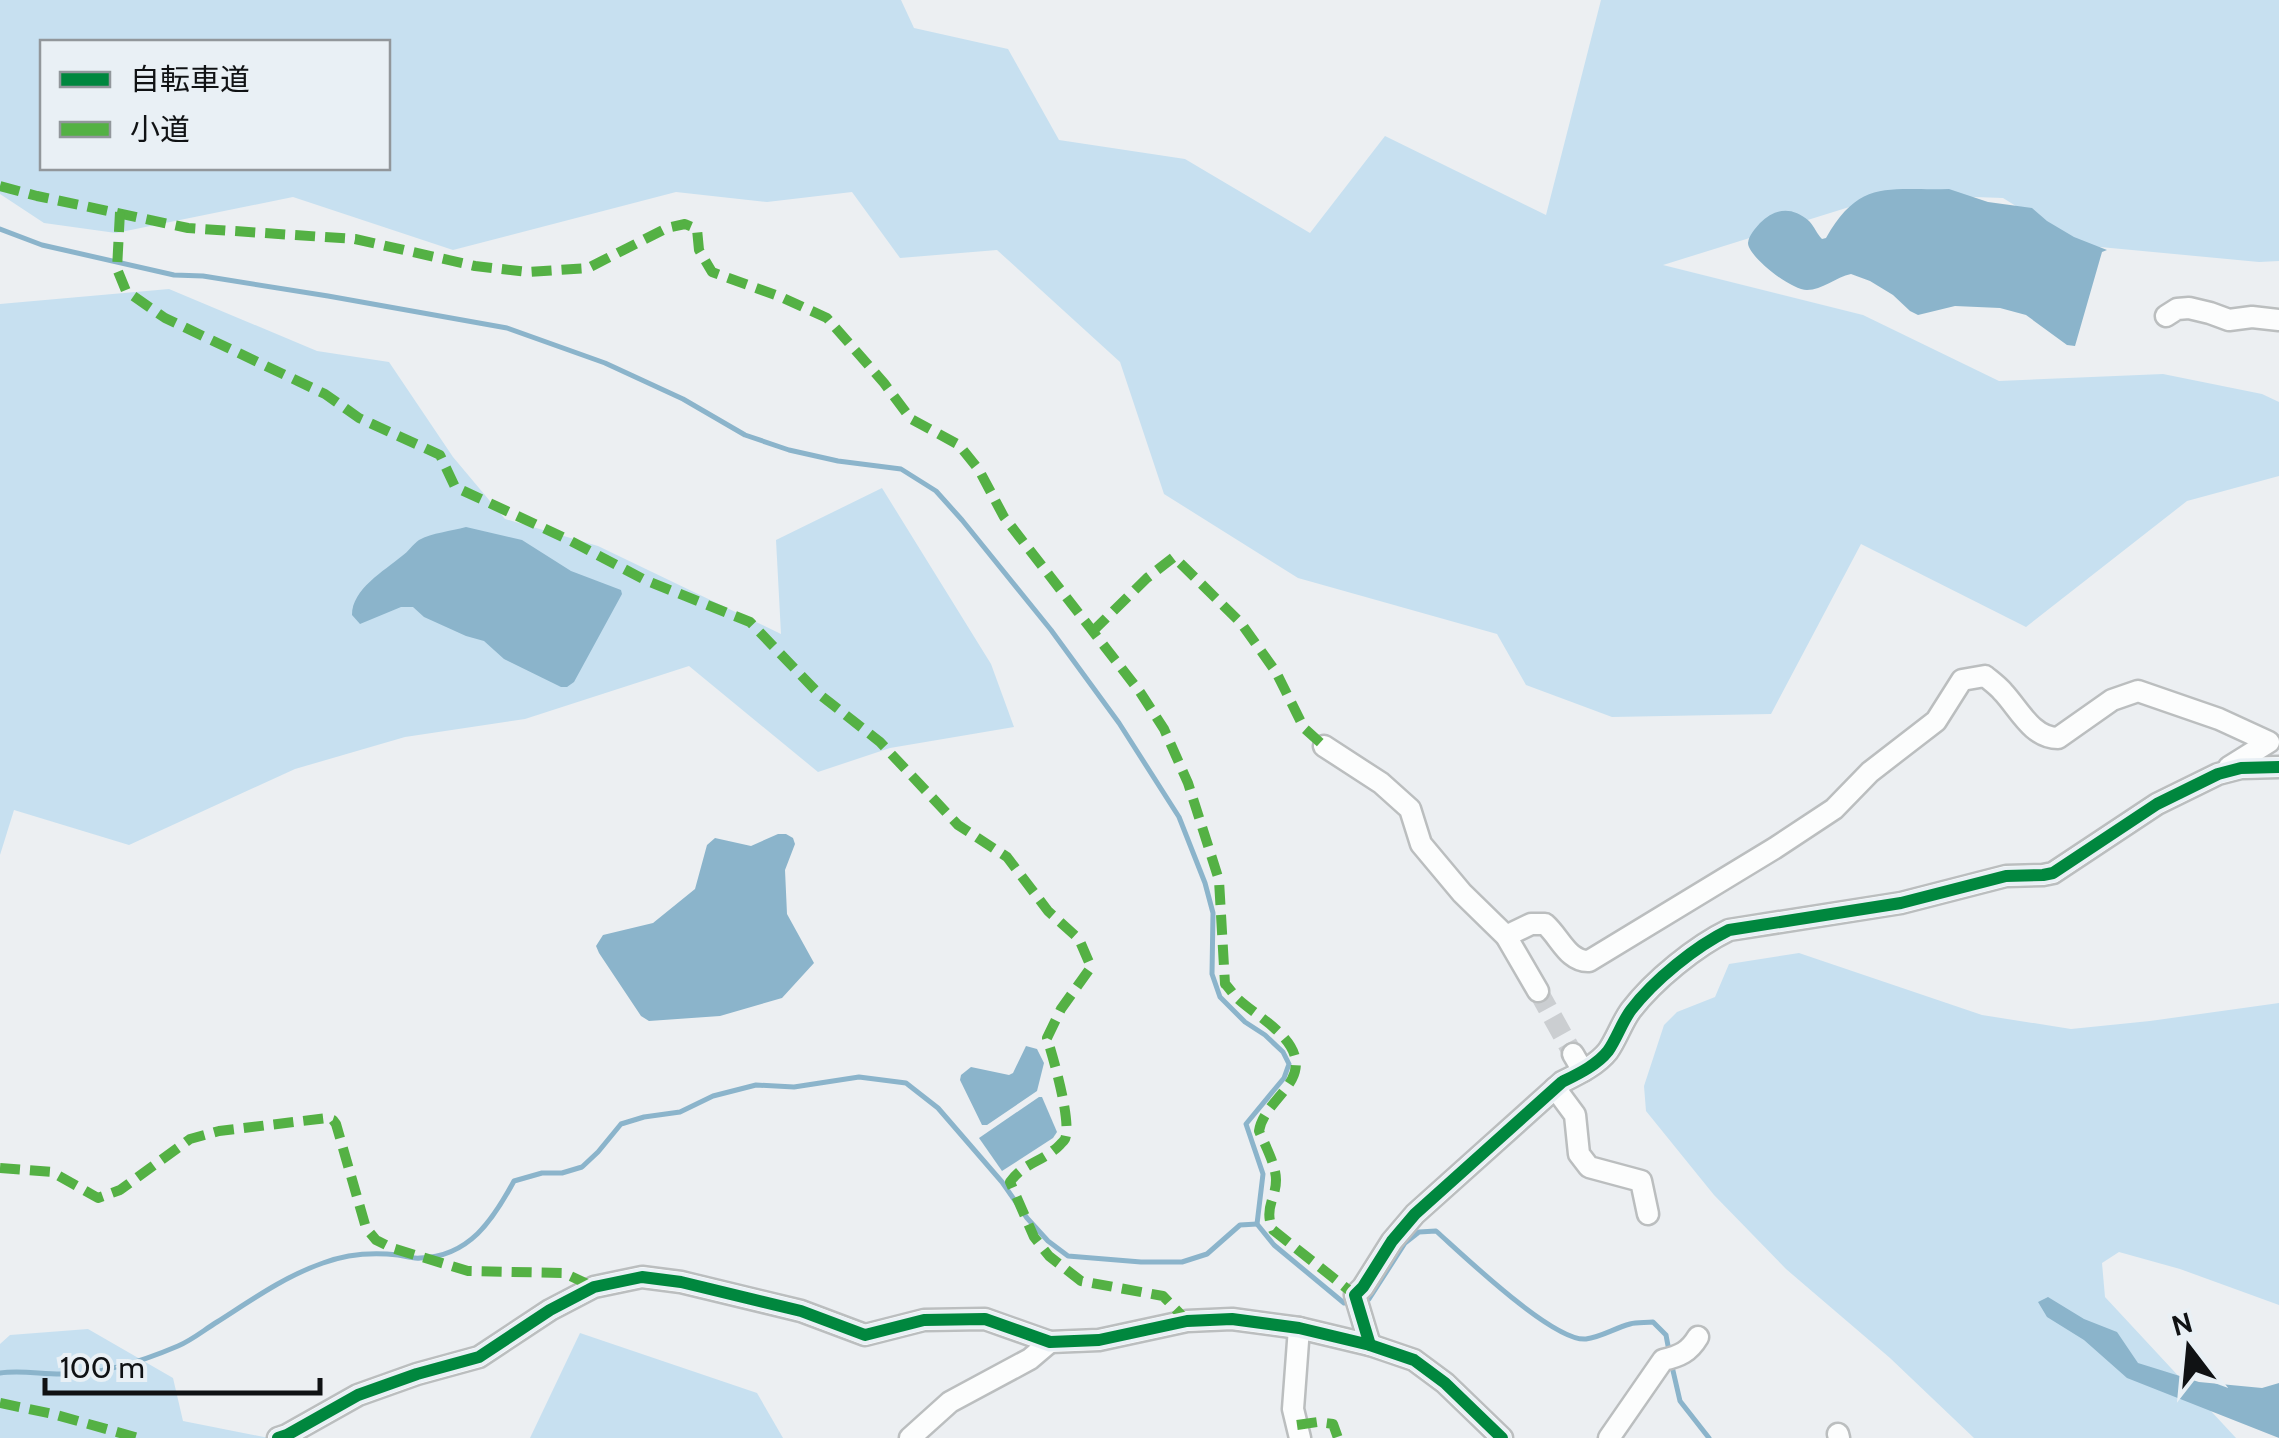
<svg xmlns="http://www.w3.org/2000/svg" width="2279" height="1438" viewBox="0 0 2279 1438" font-family="Cabin,'Noto Sans JP',sans-serif">
<rect width="100%" height="100%" fill="#eceff2"/>
<g fill="#c7e0f0" fill-rule="evenodd">
<path d="M0,0H901L914,28L1008,49L1059,140L1185,159L1310,233L1385,136L1546,215L1601,0H2279V261L2259,262L2079,245L2003,198L1891,194L1663,265L1863,315L1999,381L2163,374L2262,394L2279,402V476L2187,501L2026,627L1861,544L1771,714L1612,717L1526,685L1497,634L1298,578L1164,494L1120,362L997,250L900,258L852,192L767,202L676,192L453,250L293,197L116,233L44,223L0,194ZM42,42H388V168H42Z"/>
<path d="M169,289L317,351L389,362L453,457L505,519L598,546L781,634L776,540L882,488L991,664L1014,727L890,748L818,772L689,666L525,719L405,737L295,769L129,845L14,810L0,855V304Z"/>
<path d="M1799,953L1982,1015L2071,1029L2150,1021L2279,1003V1305L2180,1269L2119,1252L2102,1263L2105,1297L2236,1438H1974L1890,1358L1786,1269L1714,1195L1646,1111L1644,1086L1664,1025L1677,1012L1715,997L1729,964Z"/>
<path d="M88,1329L173,1378L183,1421L269,1438H0V1344L10,1335Z"/>
<path d="M580,1333L757,1393L783,1438H530Z"/>
</g>
<g fill="#8bb4cb">
<path d="M1949,189L1988,202L2032,208L2047,221L2074,237L2107,250L2102,252L2075,346L2067,345L2026,315L2000,308L1955,306L1918,315L1910,311L1893,295L1870,281L1851,274C1836,277 1822,290 1807,290C1790,290 1748,256 1748,243C1749,235 1755,229 1760,223C1775,208 1792,206 1809,221C1814,226 1817,234 1822,239L1826,238C1860,178 1889,191 1949,189Z"/>
<path d="M466,527L522,540L571,571L621,590L622,594L574,682L567,687H561L504,659L484,641L466,636L424,617L413,607H401L360,624L352,615C352,589 384,571 402,556C408,552 413,544 419,540C432,533 451,531 466,527Z"/>
<path d="M778,834H786L793,838L795,844L785,870L787,914L814,963L782,998L720,1016L649,1021L641,1016L599,953L596,946L603,935L653,923L695,889L707,845L715,838L751,846Z"/>
<path d="M1026,1046L1037,1049L1044,1063L1037,1091L987,1125H982L960,1080L961,1075L971,1067L1009,1075L1013,1073Z"/>
<path d="M1039,1097H1042L1057,1132L1053,1138L1002,1171L979,1138Z"/>
<path d="M2048,1297L2084,1319L2117,1332L2138,1363L2199,1382L2262,1388L2279,1383V1438L2127,1378L2084,1340L2047,1317L2038,1302Z"/>
</g>
<g fill="none" stroke-linecap="round" stroke-linejoin="round">
<g stroke="#8bb4cb" stroke-width="5">
<path d="M0,229L42,245L174,275L203,276L328,296L507,328L605,363L683,399L745,435L789,450L838,461L901,469L936,491L962,520L1051,630L1119,723L1179,817L1205,883L1213,913L1212,974L1220,997L1245,1022L1265,1035L1283,1052L1289,1064L1284,1078L1246,1124L1263,1174L1257,1224L1274,1245L1344,1303H1354"/>
<path d="M1364,1303L1369,1299L1405,1243L1419,1232L1436,1231C1462,1254 1553,1342 1586,1339C1601,1337 1615,1328 1630,1324C1637,1322 1646,1323 1653,1322L1666,1335L1669,1351"/>
<path d="M1671,1362L1680,1401L1709,1438"/>
<path d="M0,1373C20,1370 40,1374 61,1374C99,1375 143,1361 178,1346C192,1340 204,1330 217,1322C250,1301 285,1276 323,1263C347,1254 372,1252 398,1255C405,1256 413,1259 420,1258C469,1257 493,1220 514,1181L542,1173H562L582,1167L598,1152L621,1124L644,1117L680,1112L713,1096L756,1085L794,1087L859,1077L906,1083L938,1108L1002,1182L1027,1218L1048,1241L1068,1256L1141,1262H1182L1207,1254L1240,1225L1257,1224"/>
</g>
<path stroke="#cbced1" stroke-width="20" stroke-dasharray="20 10" stroke-linecap="butt" d="M1538,991L1573,1054"/>
<g stroke="#bbbebf" stroke-width="25">
<g id="street">
<path d="M2166,316L2177,309L2189,308L2210,313L2229,320L2252,317L2279,320"/>
<path d="M1324,746L1381,783L1410,809L1421,844L1462,893L1506,936L1538,991"/>
<path d="M1506,936L1531,924H1545C1560,937 1568,962 1589,961L1775,848L1834,809L1870,772L1936,721L1962,680L1985,676C1991,681 1998,686 2003,692C2019,709 2032,738 2058,738L2112,700L2138,691L2219,719L2269,742L2229,767"/>
<path d="M1573,1054L1583,1071"/>
<path d="M1555,1088L1575,1115L1579,1154L1589,1167L1641,1181L1648,1214"/>
<path d="M1299,1328L1293,1409L1300,1438"/>
<path d="M1370,1345L1355,1295L1363,1287L1392,1241L1415,1214L1562,1082C1578,1074 1597,1065 1608,1051C1617,1038 1622,1022 1631,1010C1654,980 1696,946 1729,930L1901,903L2006,876L2043,875L2053,873L2157,804L2218,774L2241,768L2279,767"/>
<path d="M1838,1434L1839,1438"/>
<path d="M278,1438L287,1435L358,1395L417,1374L479,1357L550,1310L594,1287L642,1277L681,1282L801,1311L865,1335L924,1320L985,1319L1050,1342L1099,1340L1187,1321L1232,1319L1299,1328L1370,1345L1414,1360L1445,1383L1502,1438"/>
<path d="M910,1438L950,1402L1030,1359L1050,1342"/>
<path d="M1609,1438L1663,1360C1680,1356 1689,1352 1698,1337"/>
</g>
</g>
<use href="#street" stroke="#fcfdfd" stroke-width="20"/>
<g stroke="#54b144" stroke-width="10" stroke-dasharray="20 10" stroke-linecap="butt">
<path d="M0,186L37,196L188,228L355,239L475,266L528,272L588,268L667,228L685,224L697,229L699,250L712,272L781,297L827,318L884,383L911,419L959,445L979,470L1004,517L1140,692L1164,729L1188,783L1219,880L1225,984C1226,984 1234,995 1235,996C1255,1017 1311,1042 1292,1079C1283,1096 1262,1111 1259,1131C1265,1145 1276,1165 1276,1180C1276,1200 1263,1207 1273,1230L1355,1295"/>
<path d="M120,212L117,269L126,291L165,318L325,394L359,418L440,455L455,487L567,539L645,580L750,622L819,694L880,742L958,825L1007,857L1048,911L1079,939L1091,967L1061,1009L1047,1038C1053,1057 1072,1122 1065,1139C1064,1141 1056,1149 1054,1150C1038,1163 1023,1164 1010,1182L1034,1237L1049,1256L1081,1281L1163,1296L1187,1321"/>
<path d="M1092,632L1147,578L1174,557L1241,623L1276,672L1304,728L1324,746"/>
<path d="M0,1168L52,1172L98,1198L120,1190L190,1139L219,1131L327,1118L333,1120L336,1124L366,1228L376,1240L392,1248L468,1271L564,1273L594,1287"/>
<path d="M0,1403L53,1414L138,1438"/>
<path d="M1297,1425L1318,1422L1333,1424L1338,1438"/>
</g>
<g stroke="#e9f0f5" stroke-width="19">
<g id="cycleway">
<path d="M1370,1345L1355,1295L1363,1287L1392,1241L1415,1214L1562,1082C1578,1074 1597,1065 1608,1051C1617,1038 1622,1022 1631,1010C1654,980 1696,946 1729,930L1901,903L2006,876L2043,875L2053,873L2157,804L2218,774L2241,768L2279,767"/>
<path d="M278,1438L287,1435L358,1395L417,1374L479,1357L550,1310L594,1287L642,1277L681,1282L801,1311L865,1335L924,1320L985,1319L1050,1342L1099,1340L1187,1321L1232,1319L1299,1328L1370,1345L1414,1360L1445,1383L1502,1438"/>
</g>
</g>
<use href="#cycleway" stroke="#00873e" stroke-width="12"/>
</g>
<rect x="40" y="40" width="350" height="130" fill="#e9f0f5" stroke="#92979b" stroke-width="2.5"/>
<rect x="60" y="72" width="50" height="15" fill="#00873e" stroke="#92979b" stroke-width="2.5"/>
<text x="130" y="90" font-size="30" fill="#101214">自転車道</text>
<rect x="60" y="122" width="50" height="15" fill="#54b144" stroke="#92979b" stroke-width="2.5"/>
<text x="130" y="140" font-size="30" fill="#101214">小道</text>
<g transform="translate(2189 1348) rotate(344)" stroke="#e9f0f5" stroke-width="8" paint-order="stroke">
<path d="M0-8L18 38L0 25L-18 38Z" fill="#101214"/>
<text y="-15" font-size="28" font-weight="bold" text-anchor="middle" fill="#101214">N</text>
</g>
<path d="M45 1378v15h275v-15" fill="none" stroke="#101214" stroke-width="5"/>
<text x="60" y="1378" font-size="30" fill="#101214" stroke="#e9f0f5" stroke-width="8" paint-order="stroke">100 m</text>
</svg>
